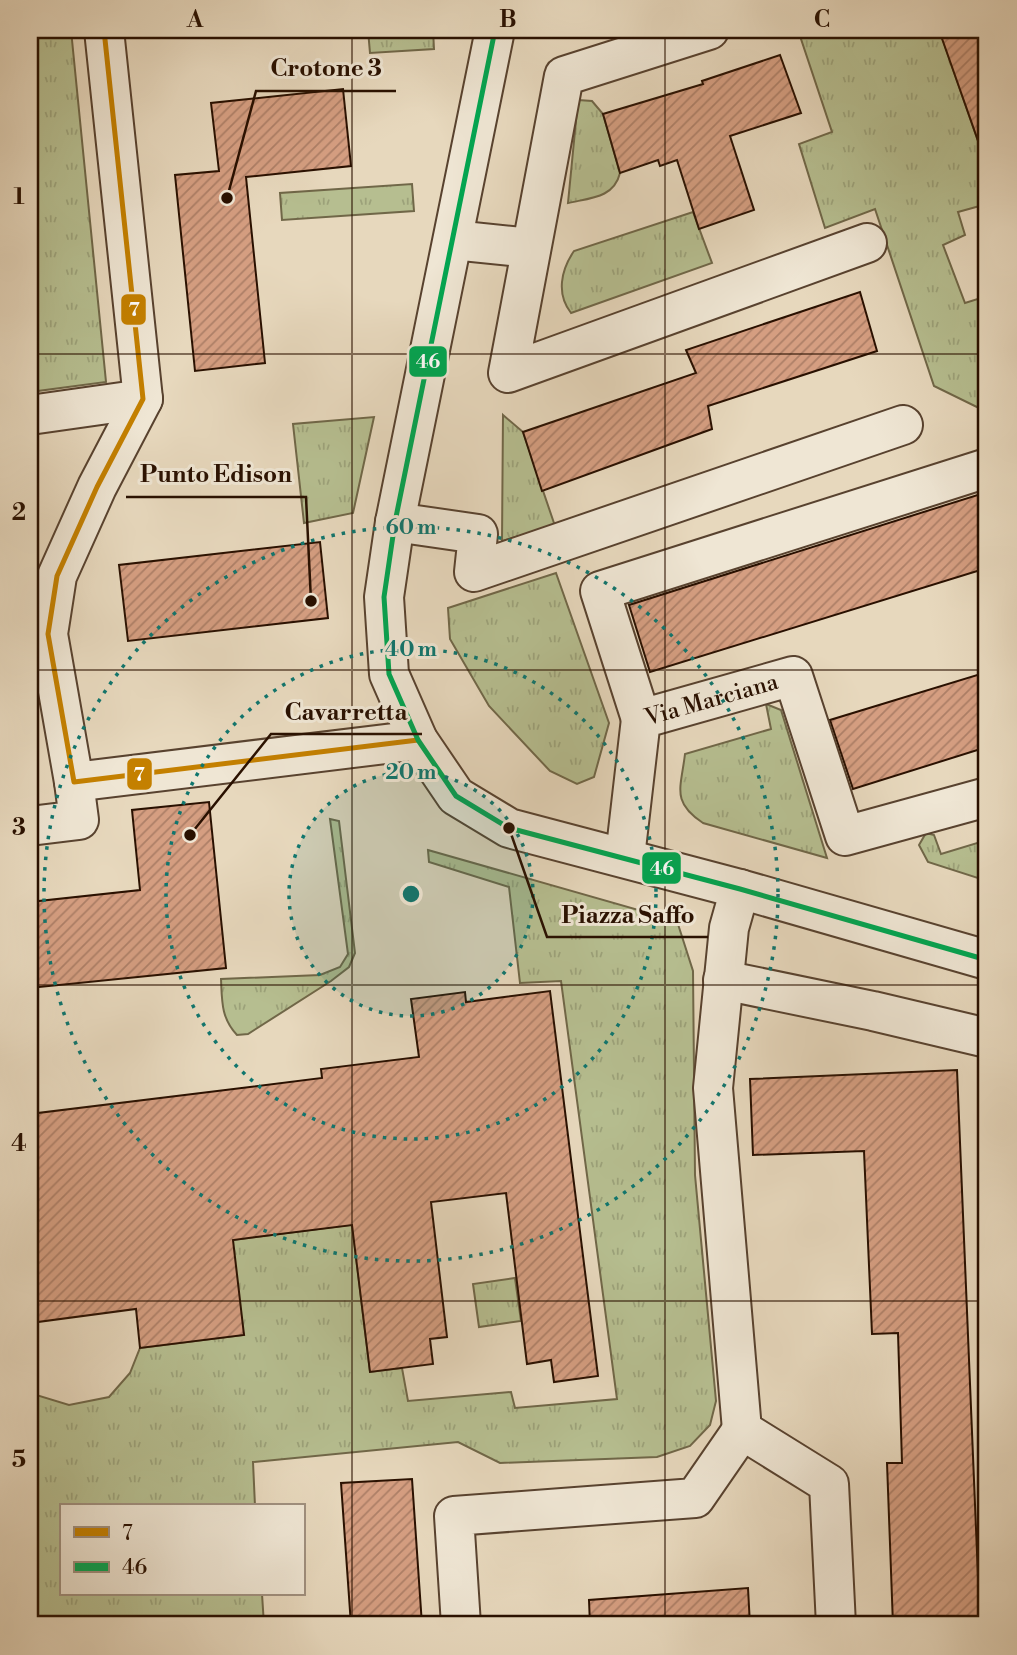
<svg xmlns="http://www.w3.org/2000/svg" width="1017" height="1655" viewBox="0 0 1017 1655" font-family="'Libre Bodoni',serif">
<defs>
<pattern id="grass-tufts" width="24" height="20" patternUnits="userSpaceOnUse" patternTransform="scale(1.75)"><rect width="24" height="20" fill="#b6be90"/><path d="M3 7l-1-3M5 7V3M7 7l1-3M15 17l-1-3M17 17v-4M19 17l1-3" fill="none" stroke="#9ca27a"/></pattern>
<pattern id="building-hatch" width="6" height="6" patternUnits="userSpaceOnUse" patternTransform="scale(1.75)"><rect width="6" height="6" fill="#d59e81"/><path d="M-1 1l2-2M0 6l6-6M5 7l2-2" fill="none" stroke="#ad7f67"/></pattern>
</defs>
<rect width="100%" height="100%" fill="#e7d8bd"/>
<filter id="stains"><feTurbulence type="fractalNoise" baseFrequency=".00286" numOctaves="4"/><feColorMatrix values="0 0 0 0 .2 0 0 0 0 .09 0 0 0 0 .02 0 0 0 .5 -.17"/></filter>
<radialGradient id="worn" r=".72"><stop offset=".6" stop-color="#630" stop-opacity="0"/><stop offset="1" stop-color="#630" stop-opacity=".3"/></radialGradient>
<g fill="url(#grass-tufts)" stroke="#706748" stroke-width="2">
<path d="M30,30H71L106,382L30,392Z"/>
<path d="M368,30H433L434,49L370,53Z"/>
<path d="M798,30H946L940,32L987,167V204L958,212L965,235L943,245L965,303L987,296V436L981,409L934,386L875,209L825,228L799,144L832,132Z"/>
<path d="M578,100L592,101L603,114L620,173C614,198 590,198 568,203Z"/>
<path d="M412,184L414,211L282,220L280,193Z"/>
<path d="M693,212L712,263L571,313C556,294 561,270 574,251Z"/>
<path d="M503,415L523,432L555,526L502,541Z"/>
<path d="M374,417L353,513L304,523L293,424Z"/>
<path d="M556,573L609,723L594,777L577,784L550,771L489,706L450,639L448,608Z"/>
<path d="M766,704L781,710L827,858L703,823C671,802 681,788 685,754L771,729Z"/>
<path d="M330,819L339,821L355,953L349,967L331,981L248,1034L237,1035C221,1018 222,1001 221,979L320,975L340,967L348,954Z"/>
<path d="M926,833L934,835L941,854L987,840V881L928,862L919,845Z"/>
<path d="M428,850L677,921L693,971L695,1175L716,1401L710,1425L690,1446L657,1457L500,1463L458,1442L253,1462L255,1506H61V1594H262L264,1625H30V1393L69,1405L109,1397L130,1373L140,1348L244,1335L217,1242L349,1225L351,1216L370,1372L402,1368L408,1401L511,1392L515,1408L617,1399L561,981L520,983L509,887L429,862Z"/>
<path d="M515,1278L521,1321L479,1327L473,1284Z"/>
</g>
<g fill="url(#building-hatch)" stroke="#291000" stroke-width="2">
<path d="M939,30H987V151L982,152Z"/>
<path d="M780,55L801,113L730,136L754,210L699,229L677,160L660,166L658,160L620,173L603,114L703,84L702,81Z"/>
<path d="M343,89L351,166L246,177L265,363L195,371L175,175L219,171L211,103Z"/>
<path d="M860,292L877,351L708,406L712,429L542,491L523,432L696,373L686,350Z"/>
<path d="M987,492V568L650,672L629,605Z"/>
<path d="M320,542L328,618L128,641L119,565Z"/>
<path d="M987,672V747L853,789L830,720Z"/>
<path d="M209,802L226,968L30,988V902L140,890L132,810Z"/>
<path d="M550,991L598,1376L554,1382L551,1360L527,1364L506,1193L431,1202L447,1337L430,1339L433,1364L370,1372L352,1225L233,1240L244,1335L140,1348L136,1309L30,1323V1114L322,1078L321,1069L419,1057L411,999L465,992L466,1002Z"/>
<path d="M957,1070L980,1625H893L887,1463H902L898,1333L872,1334L864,1151L753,1155L750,1079Z"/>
<path d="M412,1479L422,1625H351L341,1483Z"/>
<path d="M748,1588L750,1625H590L589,1600Z"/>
</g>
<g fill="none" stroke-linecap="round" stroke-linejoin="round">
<g stroke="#58422f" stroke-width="42">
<g id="minor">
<path d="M104,30L143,399L97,487L57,576L48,634L74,782L418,740"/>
<path d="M495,30L395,522L384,597L389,674L418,740L456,796L509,828L740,889L987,960"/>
<path d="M709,30L564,76L508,373L867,243"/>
<path d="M453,240L531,248"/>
<path d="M30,415L143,399"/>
<path d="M395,522L478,534L474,572L903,425"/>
<path d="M641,719L600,591L987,468"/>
<path d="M30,826L79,820L74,782"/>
<path id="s1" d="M625,857L641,719L793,676L845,836L987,797"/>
<path d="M740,889L729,928L713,1088L742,1430L829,1484L836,1625"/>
<path d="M723,980L873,1011L987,1038"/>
<path d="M461,1625L454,1516L695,1498L742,1430"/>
</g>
</g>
<use href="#minor" stroke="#efe6d4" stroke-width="38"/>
<g stroke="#efe6d4" stroke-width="10">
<path id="bus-1" d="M104,30L143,399L97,487L57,576L48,634L74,782L418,740"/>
</g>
<g stroke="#efe6d4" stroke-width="10">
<path id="bus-2" d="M495,30L395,522L384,597L389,674L418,740L456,796L509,828L740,889L987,960"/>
</g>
<use href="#bus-1" stroke="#c48000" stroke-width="5"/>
<use href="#bus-2" stroke="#00a651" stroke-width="5"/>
</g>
<path fill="none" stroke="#291000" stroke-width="2" stroke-opacity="0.55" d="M352,30V1625M665,30V1625M30,354H987M30,670H987M30,985H987M30,1301H987"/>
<circle cx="411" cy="894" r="122" fill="#0f766e" fill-opacity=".12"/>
<g fill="none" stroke="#0f766e" stroke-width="3.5" stroke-dasharray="3.5 7">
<circle cx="411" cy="894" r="122"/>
<circle cx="411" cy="894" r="245"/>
<circle cx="411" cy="894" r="367"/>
</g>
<g text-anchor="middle" stroke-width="6" stroke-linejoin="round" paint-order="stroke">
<g font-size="23" fill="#291000" stroke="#efe6d4">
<text dy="8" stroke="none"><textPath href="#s1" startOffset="212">Via Marciana</textPath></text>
</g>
</g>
<circle cx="411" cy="894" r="10" fill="#0f766e" stroke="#efe6d4" stroke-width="3.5"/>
<g font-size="21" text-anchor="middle" font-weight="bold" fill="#0f766e" stroke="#efe6d4" stroke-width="6" stroke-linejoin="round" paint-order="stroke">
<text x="411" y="534">60 m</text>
<text x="411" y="656">40 m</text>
<text x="411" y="779">20 m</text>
</g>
<path fill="none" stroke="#291000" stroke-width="2.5" d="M227 198L256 91H396M311 601L306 497H126M190 835L271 734H422M509 828L547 937H708"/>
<g fill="#291000" stroke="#efe6d4" stroke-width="2.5">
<circle cx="227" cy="198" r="7"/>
<circle cx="311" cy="601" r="7"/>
<circle cx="190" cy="835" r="7"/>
<circle cx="509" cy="828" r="7"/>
</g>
<g font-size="24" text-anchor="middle" font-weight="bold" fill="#291000" stroke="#efe6d4" stroke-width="6" stroke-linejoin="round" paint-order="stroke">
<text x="326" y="76">Crotone 3</text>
<text x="216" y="482">Punto Edison</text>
<text x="346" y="720">Cavarretta</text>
<text x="628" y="923">Piazza Saffo</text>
</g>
<g stroke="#efe6d4" stroke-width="2.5">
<rect x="120" y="293" width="27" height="33" rx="7" fill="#c48000"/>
<rect x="408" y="345" width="40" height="33" rx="7" fill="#00a651"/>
<rect x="126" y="757" width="27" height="34" rx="7" fill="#c48000"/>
<rect x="641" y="851" width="41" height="34" rx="7" fill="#00a651"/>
</g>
<g font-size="19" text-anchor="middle" font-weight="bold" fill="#fff">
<text x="134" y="316">7</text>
<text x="428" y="368">46</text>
<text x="139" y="781">7</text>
<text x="662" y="875">46</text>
</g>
<rect width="1017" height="1655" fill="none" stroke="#e7d8bd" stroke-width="77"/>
<rect x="60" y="1504" width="245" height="91" fill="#efe6d4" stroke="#a0907f" stroke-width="2"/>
<rect x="74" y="1527" width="35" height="10" fill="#c48000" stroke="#a0907f" stroke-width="2"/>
<text x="122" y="1540" font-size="21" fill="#291000">7</text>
<rect x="74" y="1562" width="35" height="10" fill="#00a651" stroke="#a0907f" stroke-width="2"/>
<text x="122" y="1574" font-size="21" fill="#291000">46</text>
<rect x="38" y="38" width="940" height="1578" fill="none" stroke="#291000" stroke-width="2.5"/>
<g font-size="23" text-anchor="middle" font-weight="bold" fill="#291000">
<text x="195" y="27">A</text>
<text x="508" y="27">B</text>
<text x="822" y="27">C</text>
<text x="19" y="204">1</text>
<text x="19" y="520">2</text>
<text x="19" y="835">3</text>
<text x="19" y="1151">4</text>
<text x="19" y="1467">5</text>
</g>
<rect width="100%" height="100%" filter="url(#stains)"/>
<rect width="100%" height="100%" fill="url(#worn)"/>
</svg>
